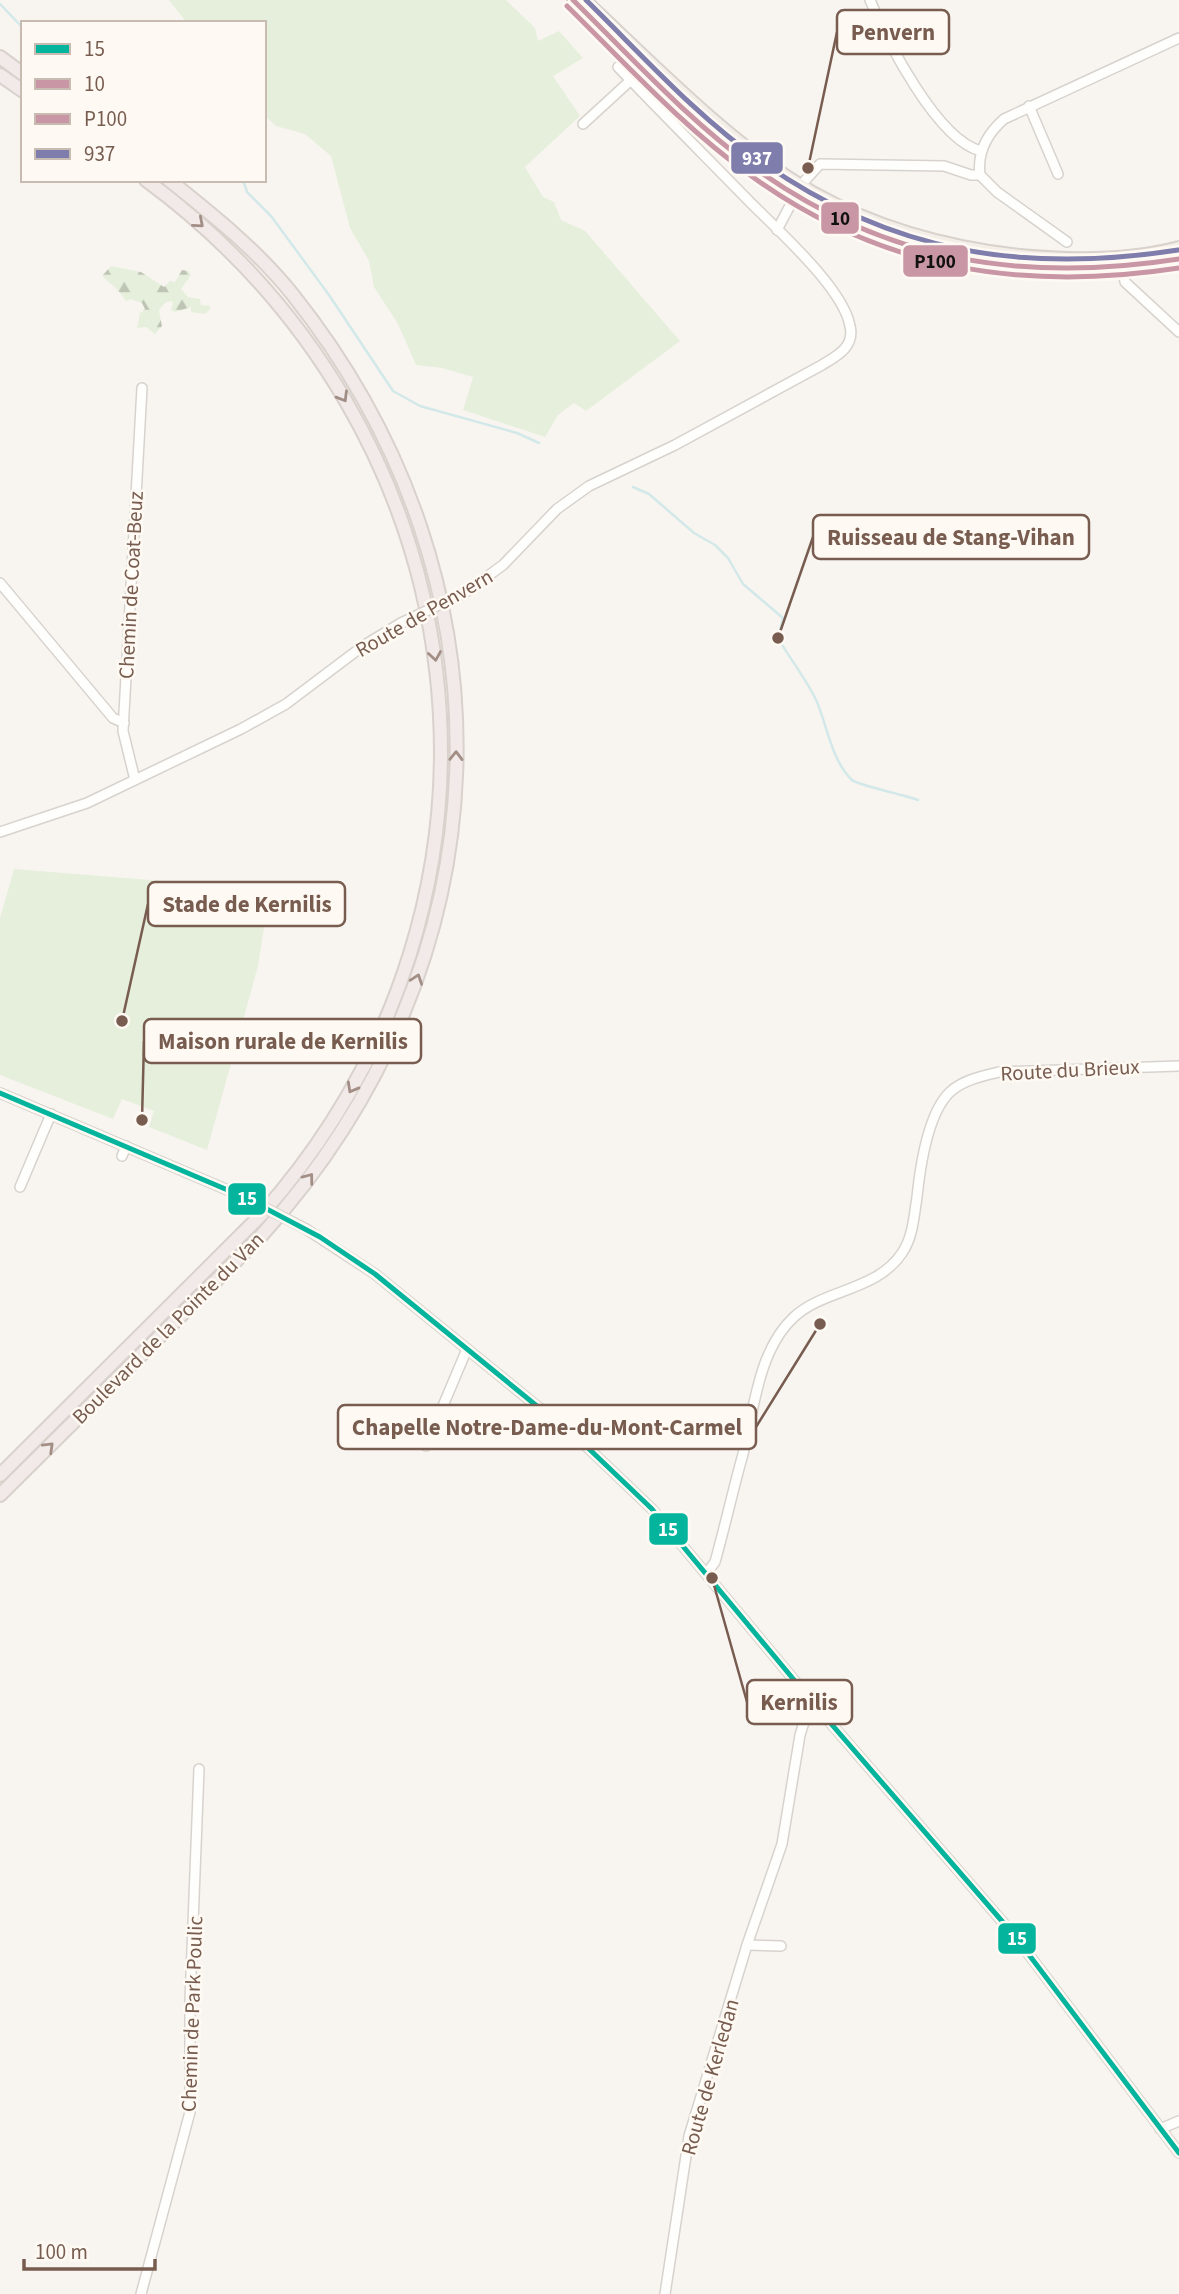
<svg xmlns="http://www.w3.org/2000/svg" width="1179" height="2294" viewBox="0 0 1179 2294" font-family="'Source Sans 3',sans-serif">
<defs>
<pattern id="forest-firs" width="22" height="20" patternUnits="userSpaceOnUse" patternTransform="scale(1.75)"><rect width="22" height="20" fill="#e6efdc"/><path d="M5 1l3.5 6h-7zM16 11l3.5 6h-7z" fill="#bfc5b5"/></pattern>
</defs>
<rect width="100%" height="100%" fill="#f8f5f0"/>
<g fill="#e6efdc">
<path d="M169,0H506L535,28L538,41L559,31L583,58L553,76L580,116L525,167L543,197L554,202L561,220L585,231L680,341L586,411L574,403L558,415L545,437L463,410L473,377L442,368L416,365L398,324L374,287L369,261L350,228L331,156L305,134L276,126L264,115V23H187Z"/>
<path d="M14,869L225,886L266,915L258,966L207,1150L149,1127L154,1111L122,1099L113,1119L0,1075V918Z"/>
</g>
<path fill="url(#forest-firs)" d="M111,266L141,272L164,287L170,281L175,282L182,270L188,271L191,275L181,289L188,297L200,299L201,305L210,306V309L205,314L191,312V307L175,312L171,310L173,302C166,300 162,306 159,311L162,326L155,334L146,327L137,328L140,313L145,309L142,303L130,299L126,301C120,291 111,284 102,276Z"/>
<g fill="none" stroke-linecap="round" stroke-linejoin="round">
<g stroke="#d2e8e9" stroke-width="2.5">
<path d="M0,4L23,28"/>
<path d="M243,180L247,192L271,216L329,295L393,391L420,406L517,433L539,443"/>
<path d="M633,487L649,494L694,533L715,545L728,558L743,584L783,618L778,638C790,659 807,680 817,702C827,726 832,761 852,780C857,785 905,795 918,800"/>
</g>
<g stroke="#d8d2cd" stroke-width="12">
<g id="minor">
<path d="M870,0C887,41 937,140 981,151"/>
<path d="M1029,106L1058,174"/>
<path d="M583,124L631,80"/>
<path d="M980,175L997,192L1067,242"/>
<path d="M777,230L801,185L820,164L944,166L971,175H980C977,152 987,134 1004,119L1179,38"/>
<path d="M1121,261L1125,282L1179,332"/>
<path d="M0,583L113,718L124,723"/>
<path d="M466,592L503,565L557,509L589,486L675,445L822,365C837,356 855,347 850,326C843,287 774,227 746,198C703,154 660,111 618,67"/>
<path d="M135,780L123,731L142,388"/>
<path d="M0,832L87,803L241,729L286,704L363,646L401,623"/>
<path d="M0,1093L244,1197"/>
<path d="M122,1156L126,1146"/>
<path d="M20,1187L51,1114"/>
<path d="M306,1229L375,1274L586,1446L652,1509L814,1704L1014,1935L1179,2153"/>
<path d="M426,1446L467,1349"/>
<path d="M706,1574L715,1562C725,1526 733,1490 743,1454C754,1410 758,1350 794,1317C824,1289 877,1291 902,1253C913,1237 914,1216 917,1197C920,1168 928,1113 950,1092C963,1080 982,1076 999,1072L1179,1066"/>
<path d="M747,1945L781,1946"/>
<path d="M1160,2129L1179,2121"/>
<path d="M141,2294L190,2112V2001L199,1769"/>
<path d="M665,2294L689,2136L747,1945L782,1844L800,1735L806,1716L814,1704"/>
</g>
</g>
<g stroke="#d9d1cc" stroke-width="14">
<g id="major">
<path d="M573,0C632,57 690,120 756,169C878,258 1032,289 1179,259"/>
<path d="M585,0C652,62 734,148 813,192C876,227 948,247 1020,255C1071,260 1129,260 1179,247"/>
</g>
</g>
<g stroke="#d9d1cc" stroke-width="16">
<g id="highway">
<path d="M0,57L23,74"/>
<path d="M0,75L23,91"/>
<path d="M0,1475L261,1215C543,898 485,430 146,180"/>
<path d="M0,1495L261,1236C509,963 523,584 293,295C258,251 213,215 169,180"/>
</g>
</g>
<use href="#minor" stroke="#fefefd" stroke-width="9"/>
<use href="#major" stroke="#f3eee8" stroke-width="10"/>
<use href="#highway" stroke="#f1eae8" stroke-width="12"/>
<g stroke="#d8d2cd" stroke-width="12" stroke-linecap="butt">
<g id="minor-bridge">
<path d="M401,623L466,592"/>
<path d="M244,1197L306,1229"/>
</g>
</g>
<use href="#minor-bridge" stroke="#fefefd" stroke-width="9"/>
<g stroke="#fefaf3" stroke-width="10">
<path id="bus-1" d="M0,1093L244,1197L320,1237L375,1274L586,1446L652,1509L814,1704L1014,1935L1179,2153"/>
</g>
<g stroke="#fefaf3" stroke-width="10">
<path id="bus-2" d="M573,0C632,58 689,121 756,169C886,262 1024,283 1179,259"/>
</g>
<g stroke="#fefaf3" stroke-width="10">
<path id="bus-3" d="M567,6C626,64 683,127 750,175C880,270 1023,292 1179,268"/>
</g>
<g stroke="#fefaf3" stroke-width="10">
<path id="bus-4" d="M586,0C642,55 697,117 762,162C891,253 1024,274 1178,250"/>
</g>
<use href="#bus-1" stroke="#04b49d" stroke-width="5"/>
<use href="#bus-2" stroke="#c996a5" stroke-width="5"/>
<use href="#bus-3" stroke="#c996a5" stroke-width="5"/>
<use href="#bus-4" stroke="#7e7dab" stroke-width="5"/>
</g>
<defs><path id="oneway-chevron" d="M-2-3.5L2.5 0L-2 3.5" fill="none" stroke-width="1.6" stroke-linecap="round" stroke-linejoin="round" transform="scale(1.75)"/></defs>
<g stroke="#a28e85">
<use href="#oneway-chevron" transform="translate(199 223) rotate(41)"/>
<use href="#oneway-chevron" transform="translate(343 397) rotate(59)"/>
<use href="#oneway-chevron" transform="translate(435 656) rotate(81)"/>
<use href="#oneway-chevron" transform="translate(456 756) rotate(-89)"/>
<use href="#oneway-chevron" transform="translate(417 979) rotate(-71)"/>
<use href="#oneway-chevron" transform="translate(352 1088) rotate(119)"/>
<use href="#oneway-chevron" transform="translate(309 1178) rotate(-53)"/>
<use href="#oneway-chevron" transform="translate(49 1447) rotate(-44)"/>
</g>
<g text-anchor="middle" stroke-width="5" stroke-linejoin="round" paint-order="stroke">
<g font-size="21" fill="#775c4f" stroke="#fefaf3">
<text transform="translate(131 585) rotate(-87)" y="7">Chemin de Coat-Beuz</text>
<text transform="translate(424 613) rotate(-30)" y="7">Route de Penvern</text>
<text transform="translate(1070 1070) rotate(-3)" y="7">Route du Brieux</text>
<text transform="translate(168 1328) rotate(-45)" y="7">Boulevard de la Pointe du Van</text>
<text transform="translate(192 2014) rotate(-88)" y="7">Chemin de Park Poulic</text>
<text transform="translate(710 2077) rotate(-74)" y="7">Route de Kerledan</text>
</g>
</g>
<path fill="none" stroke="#775c4f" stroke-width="2.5" d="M808 168L837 32M778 638L813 537M122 1021L148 904M142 1120L144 1041M820 1324L756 1427M712 1578L747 1702"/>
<g fill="#775c4f" stroke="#fefaf3" stroke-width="2.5">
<circle cx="808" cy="168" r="7"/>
<circle cx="778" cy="638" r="7"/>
<circle cx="122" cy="1021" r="7"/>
<circle cx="142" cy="1120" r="7"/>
<circle cx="820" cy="1324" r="7"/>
<circle cx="712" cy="1578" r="7"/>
</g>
<g fill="#fefaf3" stroke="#775c4f" stroke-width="2.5">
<rect x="837" y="10" width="112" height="44" rx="7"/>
<rect x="813" y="515" width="276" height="44" rx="7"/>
<rect x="148" y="882" width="197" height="44" rx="7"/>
<rect x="144" y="1019" width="277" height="44" rx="7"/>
<rect x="338" y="1405" width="418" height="44" rx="7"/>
<rect x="747" y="1680" width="105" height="44" rx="7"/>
</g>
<g font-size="23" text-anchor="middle" font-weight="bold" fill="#775c4f">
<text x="893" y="40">Penvern</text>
<text x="951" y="545">Ruisseau de Stang-Vihan</text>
<text x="247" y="912">Stade de Kernilis</text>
<text x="283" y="1049">Maison rurale de Kernilis</text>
<text x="547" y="1435">Chapelle Notre-Dame-du-Mont-Carmel</text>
<text x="799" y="1710">Kernilis</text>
</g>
<g stroke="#fefaf3" stroke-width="2.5">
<rect x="730" y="141" width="54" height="34" rx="7" fill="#7e7dab"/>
<rect x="820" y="201" width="40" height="34" rx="7" fill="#c996a5"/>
<rect x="902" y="244" width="67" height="34" rx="7" fill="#c996a5"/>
<rect x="227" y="1182" width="40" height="34" rx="7" fill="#04b49d"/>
<rect x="648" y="1512" width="41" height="34" rx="7" fill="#04b49d"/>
<rect x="997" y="1922" width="40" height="33" rx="7" fill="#04b49d"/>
</g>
<g font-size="19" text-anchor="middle" font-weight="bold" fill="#fff">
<text x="757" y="165">937</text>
<text x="247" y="1205">15</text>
<text x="668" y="1536">15</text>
<text x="1017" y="1945">15</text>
</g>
<g font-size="19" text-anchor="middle" font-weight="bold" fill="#111">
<text x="840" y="225">10</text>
<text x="935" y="268">P100</text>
</g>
<rect x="21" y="21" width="245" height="161" fill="#fefaf3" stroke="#c8bbb1" stroke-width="2"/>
<rect x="35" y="44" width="35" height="10" fill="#04b49d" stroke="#c8bbb1" stroke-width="2"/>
<text x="84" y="56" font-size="21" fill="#775c4f">15</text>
<rect x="35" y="79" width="35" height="10" fill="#c996a5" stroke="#c8bbb1" stroke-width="2"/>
<text x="84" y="91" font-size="21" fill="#775c4f">10</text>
<rect x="35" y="114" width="35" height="10" fill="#c996a5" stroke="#c8bbb1" stroke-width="2"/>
<text x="84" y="126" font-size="21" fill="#775c4f">P100</text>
<rect x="35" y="149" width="35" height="10" fill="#7e7dab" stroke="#c8bbb1" stroke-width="2"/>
<text x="84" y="161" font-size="21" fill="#775c4f">937</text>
<path d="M24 2259v10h131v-10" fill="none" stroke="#775c4f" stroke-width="3.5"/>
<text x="35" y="2259" font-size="21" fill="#775c4f" stroke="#fefaf3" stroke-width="5" paint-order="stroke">100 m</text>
</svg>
